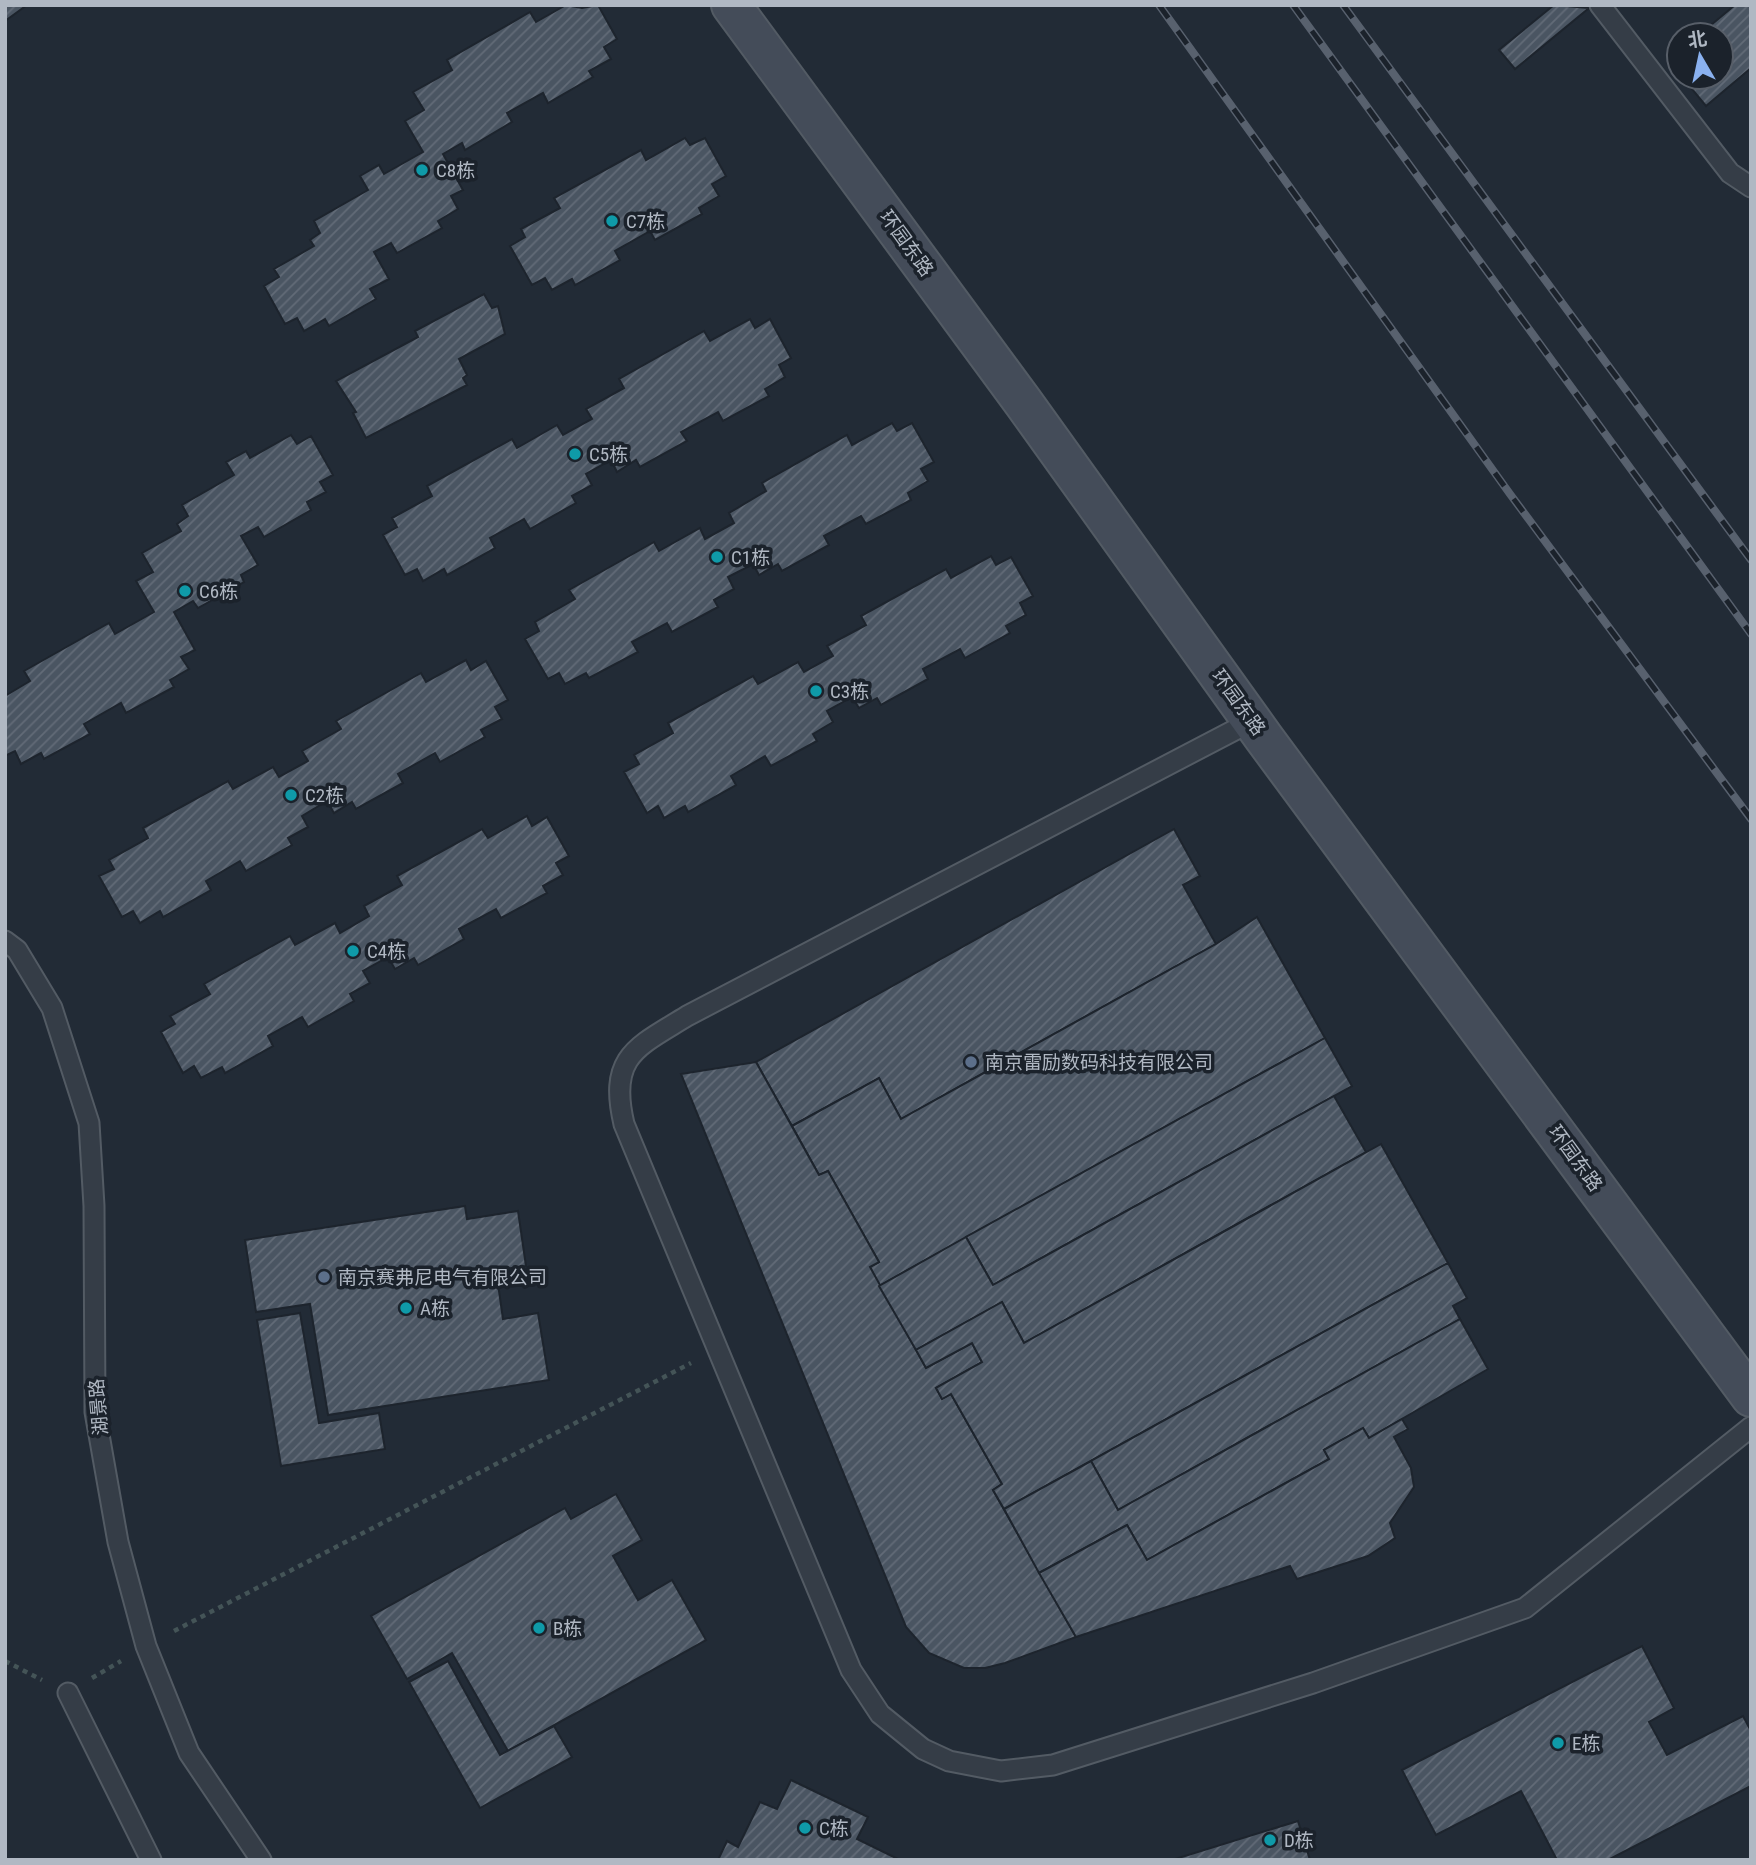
<svg xmlns="http://www.w3.org/2000/svg" width="1756" height="1865" viewBox="0 0 1756 1865" font-family="'Roboto Condensed','Noto Sans SC',sans-serif">
<defs>
<pattern id="building-hatch" width="6" height="6" patternUnits="userSpaceOnUse" patternTransform="scale(1.75)"><rect width="6" height="6" fill="#4a5562"/><path d="M-1 1l2-2M0 6l6-6M5 7l2-2" fill="none" stroke="#626b77"/></pattern>
</defs>
<rect width="100%" height="100%" fill="#222b36"/>
<g fill="url(#building-hatch)" stroke="#1d242d" stroke-width="2">
<path d="M5,5H27L5,21Z"/>
<path d="M566,5L582,8L598,5L617,39L604,47L611,59L589,71L593,77L548,103L543,93L507,113L512,122L465,150L462,143L443,154L463,190L451,196L458,209L438,221L442,228L397,253L391,243L374,252L389,279L370,289L376,299L329,326L325,319L304,331L297,318L285,324L264,286L279,277L274,269L314,246L310,240L320,233L314,221L368,190L360,176L379,165L384,174L423,152L405,121L424,110L413,92L452,70L447,60L530,12L536,22Z"/>
<path d="M1554,5L1589,8L1515,69L1499,50Z"/>
<path d="M1735,5H1751V68L1706,106L1682,77H1721V35H1699Z"/>
<path d="M685,138L690,145L705,138L726,176L712,184L719,196L699,208L702,214L655,240L650,231L615,251L620,260L575,285L572,279L552,290L545,278L532,285L510,246L525,237L521,229L560,208L554,198L641,150L646,160Z"/>
<path d="M484,294L492,308L498,306L505,334L459,359L467,375L463,378L467,385L366,438L353,413L356,412L336,381L418,337L415,331Z"/>
<path d="M750,319L755,328L770,319L791,358L779,365L785,377L765,389L769,396L723,421L718,412L681,432L687,441L640,467L636,460L617,472L611,460L586,474L592,485L572,496L576,503L530,529L524,519L490,538L495,548L447,575L444,569L423,581L417,569L405,575L383,535L397,527L392,518L432,496L427,486L512,439L517,448L557,425L563,435L592,419L586,409L624,388L619,379L704,331L710,341Z"/>
<path d="M892,423L897,431L912,423L934,462L921,469L928,481L908,493L911,500L866,524L861,516L824,536L829,545L782,571L778,564L759,575L753,564L728,577L734,589L714,600L718,607L672,632L667,623L632,642L638,652L589,678L586,673L565,684L559,673L548,679L525,639L539,631L535,622L575,599L569,590L654,542L659,551L700,528L705,539L734,523L729,513L766,491L762,483L847,435L852,445Z"/>
<path d="M291,435L297,444L311,436L333,475L320,482L326,492L307,502L311,510L264,537L258,527L241,536L258,565L241,575L244,582L198,608L193,601L174,612L195,650L181,657L189,669L170,680L174,687L126,713L121,703L84,724L90,734L44,759L41,753L21,764L15,751L5,756V696L30,681L24,671L109,623L115,634L154,612L136,581L153,572L142,553L181,531L177,524L188,516L182,505L234,475L226,462L246,451L250,458Z"/>
<path d="M991,556L996,565L1011,557L1033,596L1020,603L1026,615L1006,626L1010,633L965,658L960,649L923,669L928,679L881,705L877,698L859,708L852,697L827,711L833,722L813,734L817,741L771,766L765,756L731,776L736,785L688,812L685,806L664,818L658,806L647,813L624,772L639,764L634,755L673,733L668,723L753,676L758,684L798,662L804,672L833,656L827,646L866,625L861,616L946,569L951,578Z"/>
<path d="M466,660L471,670L486,661L508,700L495,707L502,719L481,730L485,737L440,762L435,753L398,774L403,783L356,809L352,802L334,813L327,801L302,816L308,827L288,838L292,845L246,871L240,861L206,881L211,890L163,917L160,911L140,923L133,911L122,917L99,876L114,869L109,860L148,838L143,828L228,781L233,789L273,767L279,777L308,761L302,751L341,729L336,721L421,673L426,682Z"/>
<path d="M527,816L532,826L547,817L569,856L556,863L563,875L543,886L547,893L501,918L496,909L459,929L464,939L418,965L414,958L395,969L388,957L363,971L370,983L350,994L354,1001L308,1027L302,1017L268,1036L273,1046L225,1073L222,1067L201,1078L194,1066L183,1073L161,1032L175,1024L170,1016L210,994L204,984L290,936L295,945L335,923L340,933L369,916L364,906L402,885L397,876L482,829L488,838Z"/>
<path d="M1174,829L1200,876L1183,885L1216,944L901,1119L879,1078L792,1126L756,1062Z"/>
<path d="M1257,917L1325,1038L879,1286L870,1267L879,1262L828,1171L819,1175L792,1126L879,1078L901,1119L1216,944Z"/>
<path d="M1325,1038L1352,1086L993,1285L966,1237Z"/>
<path d="M756,1062L819,1175L828,1171L879,1262L870,1267L926,1368L972,1343L982,1362L936,1388L942,1399L951,1394L1002,1484L993,1490L1076,1637L1005,1663L985,1668H964L929,1653L906,1627L681,1074Z"/>
<path d="M1334,1096L1366,1152L1024,1343L1002,1302L916,1350L879,1286L966,1237L993,1285Z"/>
<path d="M1381,1144L1448,1263L1004,1509L993,1490L1002,1484L951,1394L942,1399L936,1388L982,1362L972,1343L926,1368L916,1350L1002,1302L1024,1343Z"/>
<path d="M465,1206L467,1219L518,1211L526,1266L496,1270L503,1319L538,1313L549,1380L328,1415L310,1304L256,1312L245,1240Z"/>
<path d="M1448,1263L1467,1298L1453,1306L1460,1319L1118,1510L1091,1461Z"/>
<path d="M300,1313L319,1423L379,1413L385,1449L281,1466L257,1320Z"/>
<path d="M1460,1319L1488,1369L1369,1438L1363,1428L1324,1450L1329,1459L1147,1560L1127,1525L1039,1573L1004,1509L1091,1461L1118,1510Z"/>
<path d="M1402,1419L1408,1429L1394,1437L1411,1468L1414,1487L1390,1523L1395,1538L1368,1556L1297,1579L1290,1566L1076,1637L1039,1573L1127,1525L1147,1560L1329,1459L1324,1450L1363,1428L1369,1438Z"/>
<path d="M616,1494L642,1540L613,1556L638,1600L672,1580L706,1640L508,1751L452,1653L407,1679L371,1616L565,1508L571,1519Z"/>
<path d="M1642,1646L1674,1708L1649,1722L1667,1755L1743,1716L1751,1731V1786L1608,1860H1557L1521,1791L1436,1835L1402,1770Z"/>
<path d="M448,1661L500,1755L554,1726L572,1757L480,1808L409,1682Z"/>
<path d="M791,1780L868,1817L857,1839L900,1860H718L727,1841L738,1847L760,1802L777,1809Z"/>
<path d="M1298,1821L1310,1860H1172Z"/>
</g>
<g fill="none" stroke-linecap="round" stroke-linejoin="round">
<g stroke="#535b64" stroke-width="23">
<g id="lane">
<path d="M1600,5L1730,173L1751,187"/>
<path d="M1252,721L687,1016C637,1047 608,1056 624,1124L851,1670L880,1714L923,1749L949,1761L1001,1771L1053,1765L1313,1683L1525,1608L1751,1427"/>
<path d="M5,941L17,950L52,1008L89,1123L94,1206L95,1412L118,1542L146,1646L189,1753L261,1860"/>
<path d="M68,1693L151,1860"/>
</g>
</g>
<g stroke="#535b64" stroke-width="42">
<path id="secondary" d="M731,5L1023,402L1264,738L1751,1397"/>
</g>
<g stroke="#445457" stroke-width="4.5" stroke-dasharray="5 5" stroke-linecap="butt">
<path d="M174,1631L691,1363"/>
<path d="M5,1661L42,1680"/>
<path d="M92,1678L121,1661"/>
</g>
<use href="#lane" stroke="#353d47" stroke-width="19"/>
<use href="#secondary" stroke="#444c59" stroke-width="38"/>
<g stroke="#58616e" stroke-width="8">
<g id="rail">
<path d="M1159,5L1510,494L1751,819"/>
<path d="M1293,5L1751,634"/>
<path d="M1343,5L1751,560"/>
</g>
</g>
<use href="#rail" stroke="#1b222b" stroke-width="5" stroke-dasharray="16" stroke-linecap="butt"/>
</g>
<g fill="#0f9aa8" stroke="#1b222b" stroke-width="2.5">
<circle cx="422" cy="170" r="7"/>
<circle cx="612" cy="221" r="7"/>
<circle cx="575" cy="454" r="7"/>
<circle cx="717" cy="557" r="7"/>
<circle cx="185" cy="591" r="7"/>
<circle cx="816" cy="691" r="7"/>
<circle cx="291" cy="795" r="7"/>
<circle cx="353" cy="951" r="7"/>
<circle cx="406" cy="1308" r="7"/>
<circle cx="539" cy="1628" r="7"/>
<circle cx="1558" cy="1743" r="7"/>
<circle cx="805" cy="1828" r="7"/>
<circle cx="1270" cy="1840" r="7"/>
</g>
<g fill="#5c6f8a" stroke="#1b222b" stroke-width="2.5">
<circle cx="971" cy="1062" r="7"/>
<circle cx="324" cy="1277" r="7"/>
</g>
<g text-anchor="middle" stroke-width="7" stroke-linejoin="round" paint-order="stroke">
<g font-size="19" fill="#b0b8c3" stroke="#1b222b" text-anchor="start">
<text x="436" y="177">C8栋</text>
<text x="626" y="228">C7栋</text>
<text x="589" y="461">C5栋</text>
<text x="731" y="564">C1栋</text>
<text x="199" y="598">C6栋</text>
<text x="830" y="698">C3栋</text>
<text x="305" y="802">C2栋</text>
<text x="367" y="958">C4栋</text>
<text x="985" y="1069">南京雷励数码科技有限公司</text>
<text x="338" y="1284">南京赛弗尼电气有限公司</text>
<text x="420" y="1315">A栋</text>
<text x="553" y="1635">B栋</text>
<text x="1572" y="1750">E栋</text>
<text x="819" y="1835">C栋</text>
<text x="1284" y="1847">D栋</text>
</g>
<g font-size="19" fill="#b0b8c3" stroke="#1b222b">
<text transform="translate(907 243) rotate(54)" y="7">环园东路</text>
<text transform="translate(1239 702) rotate(54)" y="7">环园东路</text>
<text transform="translate(1576 1158) rotate(54)" y="7">环园东路</text>
<text transform="translate(98 1407) rotate(-95)" y="7">湖景路</text>
</g>
</g>
<rect width="1756" height="1865" fill="none" stroke="#b0b8c3" stroke-width="14"/>
<g transform="translate(1700 56) rotate(351)"><circle r="33" fill="#1b222b" stroke="#575e68" stroke-width="2"/>
<path d="M0-5L12 26L0 18L-12 26Z" fill="#8ab1ef"/>
<text y="-10" font-size="19" font-weight="bold" text-anchor="middle" fill="#b0b8c3">北</text>
</g>
</svg>
